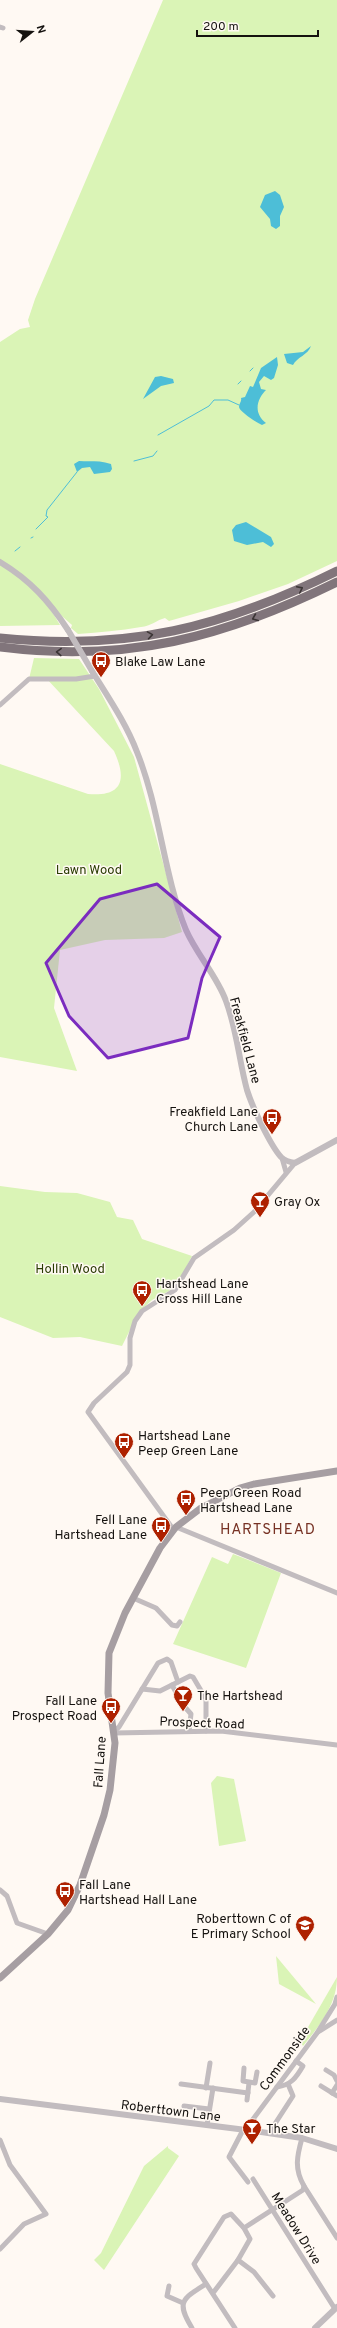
<svg xmlns="http://www.w3.org/2000/svg" width="337" height="2328" viewBox="0 0 337 2328" font-family="Overpass,sans-serif">
<rect width="100%" height="100%" fill="#fff9f3"/>
<g fill="#daf4b6">
<path d="M163,0H337V561L288,584L239,601L169,621L165,618C157,620 151,626 141,627C120,631 99,632 78,634L71,628L72,625L55,610L22,575L0,562V342L20,329L30,327L28,320L35,299Z"/>
<path d="M0,564C25,578 46,600 60,625L0,626Z"/>
<path d="M34,658L79,659L99,689L134,757L182,932L164,938L105,940L60,950L54,1008L77,1071L0,1057V764L88,794C123,797 127,779 114,751L46,678L29,679Z"/>
<path d="M0,1186L45,1192L77,1193L110,1202L117,1217L133,1220L142,1239L192,1256L179,1281L169,1291L152,1300L139,1312L122,1346L80,1337L53,1338L0,1317Z"/>
<path d="M233,1554L281,1573L246,1668L173,1644L212,1557L228,1564Z"/>
<path d="M217,1776L234,1779L246,1841L219,1846L211,1783Z"/>
<path d="M276,1956L316,2004L279,1984Z"/>
<path d="M337,1977C337,2004 320,2025 303,2046L300,2041Z"/>
<path d="M168,2146V2148L179,2156L104,2270L94,2260L101,2253L144,2166Z"/>
</g>
<g fill="#4dbed7">
<path d="M275,191L280,195L284,207L280,216V226L276,229L271,226L270,219L260,207L265,195Z"/>
<path d="M311,346C308,355 297,357 293,365L287,363L284,354L303,352Z"/>
<path d="M277,357L278,365L274,378L271,380L264,376L259,382L261,389L266,390C258,398 252,412 266,423L262,425C257,423 239,411 239,407C239,403 242,402 241,398L245,397L250,386L253,387L261,368Z"/>
<path d="M161,376L173,379L174,383L161,386L143,399L155,377Z"/>
<path d="M79,461C89,462 99,460 111,464L112,469L110,472L94,474L90,467L82,468L77,472L74,464Z"/>
<path d="M246,522L271,537L274,544L271,547L263,542L247,545L234,541L232,530L236,525Z"/>
</g>
<g fill="none" stroke-linecap="round" stroke-linejoin="round">
<g stroke="#4dbed7" stroke-width="1">
<path d="M250,371L253,368"/>
<path d="M238,384L241,381"/>
<path d="M158,435L209,406L214,400H228L239,405"/>
<path d="M134,461L153,456L157,451"/>
<path d="M36,529L48,517L46,516L47,510L77,472"/>
<path d="M31,538L33,537"/>
<path d="M15,551L20,547"/>
</g>
<g stroke="#c2bcbf" stroke-width="5">
<path d="M0,27L3,28"/>
<path d="M0,705L29,679H76L95,676"/>
<path d="M282,1158L286,1172"/>
<path d="M176,1527L337,1593"/>
<path d="M173,1529L88,1412L94,1403L127,1372L130,1365V1338L135,1321L142,1311L175,1290L194,1258L234,1230L254,1212L295,1163"/>
<path d="M133,1598L156,1608L172,1625L177,1626L180,1622"/>
<path d="M172,1685L183,1705L191,1714L189,1731"/>
<path d="M142,1689L160,1691L190,1676L193,1677L206,1699V1731"/>
<path d="M113,1732L119,1727L158,1663L167,1659L171,1662L178,1682"/>
<path d="M114,1733L221,1731L337,1745"/>
<path d="M0,1890L7,1896L17,1923L48,1934"/>
<path d="M318,2032L337,2020"/>
<path d="M244,2068L243,2081L255,2083L257,2072"/>
<path d="M326,2070L334,2075L337,2081"/>
<path d="M181,2084L248,2093"/>
<path d="M321,2086L337,2096"/>
<path d="M277,2087C291,2085 296,2078 303,2066L296,2061"/>
<path d="M206,2088L210,2063"/>
<path d="M332,2093L337,2085"/>
<path d="M247,2100L249,2083"/>
<path d="M184,2106L209,2109"/>
<path d="M207,2125L213,2088"/>
<path d="M243,2130L229,2157L248,2182"/>
<path d="M245,2130L317,2033L335,2004L337,1997"/>
<path d="M269,2133L293,2096L288,2084"/>
<path d="M0,2140L10,2165L46,2214L24,2224L0,2249"/>
<path d="M253,2179L335,2309"/>
<path d="M304,2186L337,2238"/>
<path d="M244,2228L303,2190L304,2186C294,2169 297,2156 302,2138"/>
<path d="M238,2260L254,2272L273,2296"/>
<path d="M169,2286L167,2296L183,2303"/>
<path d="M213,2293L238,2260L250,2239L244,2228L231,2214L224,2217L194,2264L196,2268L235,2328"/>
<path d="M192,2328C176,2302 182,2299 206,2284"/>
</g>
<g stroke="#c2bcbf" stroke-width="6">
<path d="M0,562C30,580 49,601 68,630"/>
<path d="M92,671C108,697 126,723 137,752C160,809 163,873 186,930C197,955 217,976 226,1001C237,1030 239,1061 247,1090C252,1106 270,1145 281,1157C285,1161 289,1162 295,1163L337,1140"/>
<path d="M0,2099L254,2131L302,2138L337,2149"/>
<path d="M315,2328L337,2307"/>
</g>
<path stroke="#a69ea2" stroke-width="7" d="M0,1978L48,1934L68,1910L80,1885L104,1815L110,1790L115,1743L108,1693L109,1653L125,1613L160,1548L176,1527L201,1508L240,1488L254,1484L337,1471"/>
<g stroke="#81757b" stroke-width="9">
<path d="M0,638C129,651 222,628 337,571"/>
<path d="M0,647C127,663 223,638 337,582"/>
</g>
<path stroke="#c2bcbf" stroke-width="6" d="M68,630L92,671"/>
</g>
<defs><path id="oneway-chevron" d="M-2-3.5L2.5 0L-2 3.5" fill="none" stroke-width="1.6" stroke-linecap="round" stroke-linejoin="round"/></defs>
<g stroke="#3b3535">
<use href="#oneway-chevron" transform="translate(300 589) rotate(-26)"/>
<use href="#oneway-chevron" transform="translate(255 618) rotate(157)"/>
<use href="#oneway-chevron" transform="translate(150 635) rotate(-9)"/>
<use href="#oneway-chevron" transform="translate(59 652) rotate(-178)"/>
</g>
<path fill="#7b2cbf" fill-opacity="0.2" stroke="#7b2cbf" stroke-width="3" stroke-linejoin="round" d="M157,884L220,937L202,978L188,1038L108,1058L69,1016L46,963L100,899Z"/>
<defs>
<g id="bus-pin" transform="scale(1)"><path d="M0 17L-7.5 6A9.5 9.5 0 1 1 7.5 6Z" fill="#ae2100" stroke="#fff9f3"/><path d="M-5-6H5V4H4V6H2V4H-2V6H-4V4H-5ZM-3.5-4V0h7V-4ZM-3.5 1.2v1.5H-2V1.2ZM2 1.2v1.5H3.5V1.2Z" fill="#fff"/></g>
<g id="bar-pin" transform="scale(1)"><path d="M0 17L-7.5 6A9.5 9.5 0 1 1 7.5 6Z" fill="#ae2100" stroke="#fff9f3"/><path d="M-6-5H6L.8 .8V4.5H3.5V6h-7V4.5H-.8V.8Z" fill="#fff"/></g>
<g id="school-pin" transform="scale(1)"><path d="M0 17L-7.5 6A9.5 9.5 0 1 1 7.5 6Z" fill="#ae2100" stroke="#fff9f3"/><path d="M0-5L7-2L0 1L-7-2ZM-4 1L0 2.5L4 1V4Q0 6-4 4Z" fill="#fff"/></g>
</defs>
<g fill-rule="evenodd">
<use href="#bus-pin" x="101" y="661"/>
<use href="#bus-pin" x="272" y="1118"/>
<use href="#bar-pin" x="260" y="1201"/>
<use href="#bus-pin" x="142" y="1290"/>
<use href="#bus-pin" x="124" y="1442"/>
<use href="#bus-pin" x="186" y="1499"/>
<use href="#bus-pin" x="161" y="1526"/>
<use href="#bar-pin" x="183" y="1695"/>
<use href="#bus-pin" x="111" y="1707"/>
<use href="#bus-pin" x="65" y="1891"/>
<use href="#school-pin" x="305" y="1925"/>
<use href="#bar-pin" x="252" y="2128"/>
</g>
<g text-anchor="middle" stroke-width="3" stroke-linejoin="round" paint-order="stroke">
<g font-size="13" fill="#15120f" stroke="#fff9f3" text-anchor="start">
<text x="115" y="666">Blake Law Lane</text>
<text x="258" y="1116" text-anchor="end">Freakfield Lane<tspan x="258" dy="15">Church Lane</tspan></text>
<text x="274" y="1206">Gray Ox</text>
<text x="156" y="1288">Hartshead Lane<tspan x="156" dy="15">Cross Hill Lane</tspan></text>
<text x="138" y="1440">Hartshead Lane<tspan x="138" dy="15">Peep Green Lane</tspan></text>
<text x="200" y="1497">Peep Green Road<tspan x="200" dy="15">Hartshead Lane</tspan></text>
<text x="147" y="1524" text-anchor="end">Fell Lane<tspan x="147" dy="15">Hartshead Lane</tspan></text>
<text x="197" y="1700">The Hartshead</text>
<text x="97" y="1705" text-anchor="end">Fall Lane<tspan x="97" dy="15">Prospect Road</tspan></text>
<text x="79" y="1889">Fall Lane<tspan x="79" dy="15">Hartshead Hall Lane</tspan></text>
<text x="291" y="1923" text-anchor="end">Roberttown C of<tspan x="291" dy="15">E Primary School</tspan></text>
<text x="266" y="2133">The Star</text>
</g>
<g font-size="13" fill="#293b01" stroke="#fff9f3">
<text x="89" y="874">Lawn Wood</text>
<text x="70" y="1273">Hollin Wood</text>
</g>
<g font-size="13" fill="#15120f" stroke="#fff9f3">
<text transform="translate(246 1040) rotate(75)" y="5">Freakfield Lane</text>
<text transform="translate(202 1722) rotate(2)" y="5">Prospect Road</text>
<text transform="translate(99 1762) rotate(-86)" y="5">Fall Lane</text>
<text transform="translate(284 2058) rotate(-54)" y="5">Commonside</text>
<text transform="translate(171 2110) rotate(7)" y="5">Roberttown Lane</text>
<text transform="translate(297 2228) rotate(58)" y="5">Meadow Drive</text>
</g>
<g font-size="15" letter-spacing="1" fill="#773224" stroke="#fff9f3">
<text x="268" y="1534">HARTSHEAD</text>
</g>
</g>
<g transform="translate(32 32) rotate(73)" stroke="#fff9f3" stroke-width="3" paint-order="stroke">
<path d="M0-3L7 15L0 10L-7 15Z" fill="#15120f"/>
<text y="-6" font-size="11" font-weight="bold" text-anchor="middle" fill="#15120f">N</text>
</g>
<path d="M197 30v6h121v-6" fill="none" stroke="#15120f" stroke-width="2"/>
<text x="203" y="30" font-size="12" fill="#15120f" stroke="#fff9f3" stroke-width="3" paint-order="stroke">200 m</text>
</svg>
